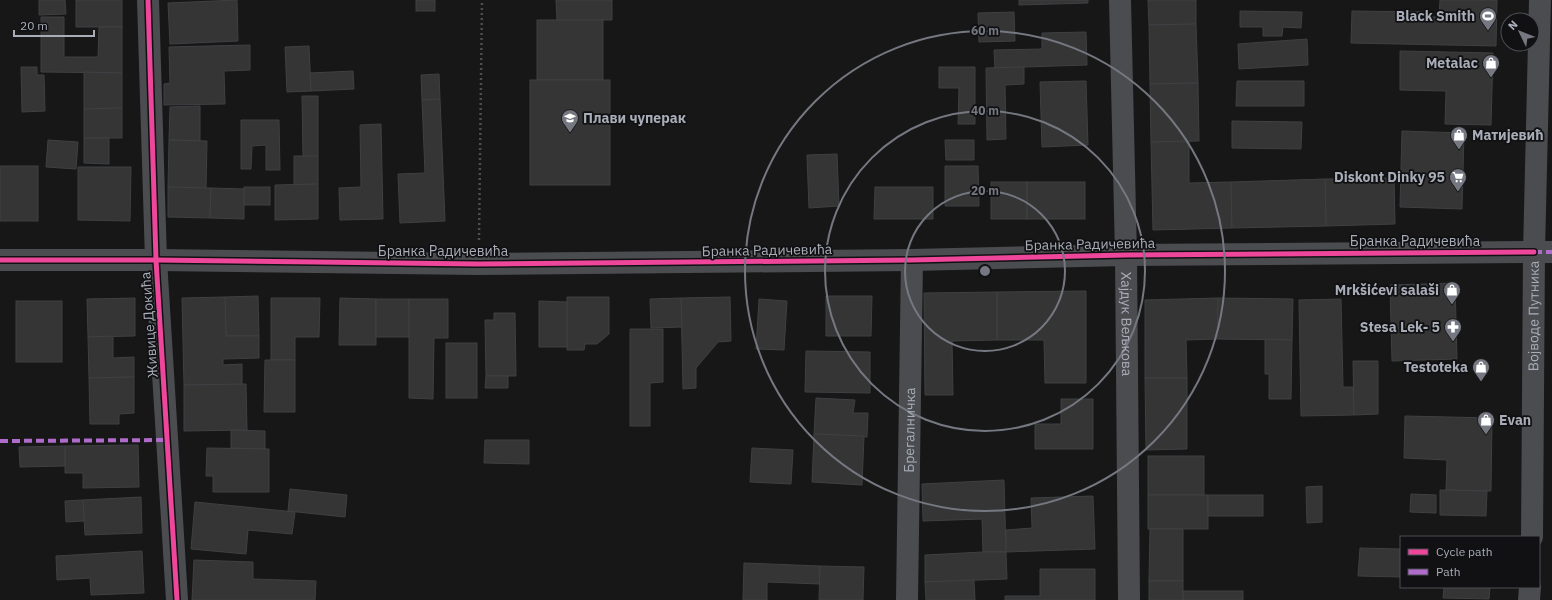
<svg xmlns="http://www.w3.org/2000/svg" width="1552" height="600" viewBox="0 0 1552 600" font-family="'IBM Plex Sans',sans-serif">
<rect width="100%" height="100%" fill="#171717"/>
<g fill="#353536" stroke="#3f4043">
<path d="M39,0H65L66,14L39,15Z"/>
<rect x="76" y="0" width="46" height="27"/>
<path d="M237,0L238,41L170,44L168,3Z"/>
<rect x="416" y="0" width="19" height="11"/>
<path d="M556,0H612V20H557Z"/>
<path d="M1019,0H1088V3L1019,5Z"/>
<path d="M1148,0H1196V24L1149,25Z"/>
<path d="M1440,0H1497L1496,46L1351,43L1352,11L1424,12L1423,17H1439Z"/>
<path d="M1240,11L1302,12L1301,28L1283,27L1282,36H1263V27H1240Z"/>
<path d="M1014,12L1015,41L979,42L978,13Z"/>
<path d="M41,17H64V57H98L99,27H122V73L41,72Z"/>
<rect x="537" y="20" width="66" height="60"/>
<path d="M1196,24L1198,83L1150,84L1149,25Z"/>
<path d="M1086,32L1087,65L995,68L994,50L1042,49V33Z"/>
<path d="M1307,39L1308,65L1239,69L1238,44Z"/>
<path d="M250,45V70L224,71L225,104L164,105V84L170,83L169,47Z"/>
<path d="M309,46L311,91L287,92L285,47Z"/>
<path d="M1400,51L1493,53L1491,125L1445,124L1446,91L1400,90Z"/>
<path d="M21,67H37V75H44L45,111L22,112Z"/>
<path d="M939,67H975V124H958L959,88H939Z"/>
<path d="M1024,67V84L1005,85L1006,139L987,140L986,68Z"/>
<path d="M353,71L354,89L311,91L310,73Z"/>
<path d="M84,72L122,73V108L84,109Z"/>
<path d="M439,74L440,99L422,100L421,75Z"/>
<rect x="530" y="80" width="80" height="105"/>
<path d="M1086,81L1088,145L1042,147L1040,82Z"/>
<path d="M1237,81H1304V106H1236Z"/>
<path d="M1198,83L1199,141L1151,142L1150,84Z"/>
<path d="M302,96H318V156L303,157Z"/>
<path d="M440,99L445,221L400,223L398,174L425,173L422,100Z"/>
<path d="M200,106V141L169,140L170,107Z"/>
<path d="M122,108V138H84V109Z"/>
<path d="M241,120H279L280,170H266V145L252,146L251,169H241Z"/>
<path d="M1232,121L1302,122L1301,149L1232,148Z"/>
<path d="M381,124L383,219L340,220L339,188L361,187L360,125Z"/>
<path d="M1402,131L1464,133L1462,209L1400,207Z"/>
<path d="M84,138H109V164L84,163Z"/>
<path d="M48,140L78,142L76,169L46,167Z"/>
<path d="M169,140L207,141L206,188L168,187Z"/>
<path d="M945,140H974V160H946Z"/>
<path d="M1189,141V183L1231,182L1232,228L1153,230L1151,142Z"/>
<path d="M837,154L839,206L809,208L807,155Z"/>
<path d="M294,156H318V184L294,185Z"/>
<rect x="0" y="166" width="38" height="55"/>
<path d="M945,166H978L979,206H945Z"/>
<path d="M78,167H131L130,221L78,220Z"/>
<path d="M1394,178L1395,224L1326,226L1325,179Z"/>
<path d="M1325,179L1326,226L1232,228L1231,182Z"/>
<rect x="991" y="182" width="36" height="37"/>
<rect x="1027" y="182" width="58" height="37"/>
<path d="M318,184V219L275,220V185Z"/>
<path d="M168,187L211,188L210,218L168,217Z"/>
<rect x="244" y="187" width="26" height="18"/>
<path d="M875,187H933V219H874Z"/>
<path d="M211,188L244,189V219L210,218Z"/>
<path d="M1455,283L1457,359L1392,361L1390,285Z"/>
<path d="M1086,291V383H1045L1044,340H997V292Z"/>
<path d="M997,292V340L952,341L953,395H925L924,293Z"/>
<path d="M258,296L259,336H226L225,297Z"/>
<path d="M826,296H872L871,336H826Z"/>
<path d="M225,297L226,336H259V358L223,359V365L242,364V385H184L182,298Z"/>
<path d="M567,297H609V334L597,344H585L584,350H567Z"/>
<path d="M730,297L731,341L718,342L696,368V388L683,389L681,298Z"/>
<path d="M135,298V336L88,337L87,299Z"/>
<path d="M271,298H320L319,337H295V360H271Z"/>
<path d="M340,298L376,299V345H339Z"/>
<path d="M681,298L682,327L651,328L650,299Z"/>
<path d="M1218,298L1293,299L1292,340L1217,339Z"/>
<path d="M1218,298L1217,339L1186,340L1187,378H1145V300Z"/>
<rect x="376" y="299" width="33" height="38"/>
<path d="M409,299H448V338H434L433,399L409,398Z"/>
<path d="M759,299L787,301L784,350L756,349Z"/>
<path d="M1341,299L1343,387H1353L1354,415L1301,416L1299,300Z"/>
<rect x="16" y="301" width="46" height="61"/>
<path d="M539,301L567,302V347H539Z"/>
<path d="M494,313H515L516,376H486L485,320H494Z"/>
<path d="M630,329H663V382L650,383V426H630Z"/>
<path d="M113,336V358L134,357V377L89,378L88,337Z"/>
<path d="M1265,339L1292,340L1291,399H1269V374H1265Z"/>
<rect x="446" y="343" width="31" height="55"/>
<path d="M806,351L870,352V393L805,392Z"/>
<path d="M265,360H295V412H264Z"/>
<path d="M1353,361H1378V414L1354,415Z"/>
<path d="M486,376H508V388H485Z"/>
<path d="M134,377V413L119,414V424H90L89,378Z"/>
<path d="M1145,378H1187V449L1146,450Z"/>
<path d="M246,384L247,430L184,431V385Z"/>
<path d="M816,398L855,400L853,413H868L867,437L814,434Z"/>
<path d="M1061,399H1093V449H1035V424H1061Z"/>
<path d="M1405,416L1492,418L1491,491L1446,490L1447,460L1404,458Z"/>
<path d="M231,430L265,431V449L231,448Z"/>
<path d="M814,434L864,436L862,485L812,482Z"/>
<path d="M485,440H529V464L484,463Z"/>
<path d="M138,445L139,487L83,488V473H65V446Z"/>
<path d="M65,446V466L20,467L19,447Z"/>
<path d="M207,448L269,449V492H213V476H206Z"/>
<path d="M752,448L793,450L791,484L750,482Z"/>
<rect x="1148" y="456" width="56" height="39"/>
<path d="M1004,480L1006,552H983L982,519L923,521L922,484Z"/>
<path d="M1322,486V522L1307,523L1306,487Z"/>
<path d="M290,489L347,495L345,517L288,511Z"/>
<path d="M1440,490L1487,491L1486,516L1440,515Z"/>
<path d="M1411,494L1436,495V513L1410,512Z"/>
<rect x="1148" y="495" width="60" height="34"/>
<rect x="1208" y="495" width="55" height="21"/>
<path d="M1093,496L1095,549L1006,552V530L1032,528L1031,498Z"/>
<path d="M141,497L142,533L85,535L83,500Z"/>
<path d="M83,500L84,521L66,522L65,501Z"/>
<path d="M195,502L295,512L292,534L248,530L246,554L191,549Z"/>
<path d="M1150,529H1183V581H1149Z"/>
<path d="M1360,548L1401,549V577L1358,576Z"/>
<path d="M142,551L144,593L91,595L90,578L57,580L56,556Z"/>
<path d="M983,552H1006L1007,579L925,582V555Z"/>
<path d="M194,560L253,562V579L316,581L315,600H192Z"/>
<path d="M744,563L820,566V584L767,582V600H743Z"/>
<path d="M820,566L864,567L863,600H819Z"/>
<path d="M1040,569H1095V600H1005V596H1040Z"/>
<path d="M974,580L975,600H926L925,582Z"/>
<rect x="1149" y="581" width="34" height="19"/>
<path d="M1444,587H1490L1489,599L1443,598Z"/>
<rect x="1183" y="591" width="60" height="9"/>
</g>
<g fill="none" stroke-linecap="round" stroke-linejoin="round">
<path stroke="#4d4e52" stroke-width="2.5" stroke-dasharray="2 3" stroke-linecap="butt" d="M479,240L482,0"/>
<path stroke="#4b4c50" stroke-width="22" d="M1534,252H1552"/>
<g stroke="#4b4c50" stroke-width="22">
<path d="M148,0L156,260L177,600"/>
<path id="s1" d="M1120,0L1126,255L1129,600"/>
<path d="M0,260H156L478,264L912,260L1126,255L1534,252"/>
<path id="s2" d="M907,600L912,260"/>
</g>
<g stroke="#4b4c50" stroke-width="22">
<path id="s3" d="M1532,537L1534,252L1540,0"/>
<path d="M1529,600L1530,587"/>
</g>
<g stroke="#b06ccc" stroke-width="4" stroke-dasharray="8 4" stroke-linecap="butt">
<path d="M1534,252H1552"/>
<path d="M0,441L168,440"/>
</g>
<g stroke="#111113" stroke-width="8">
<g id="cycleway">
<path d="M148,0L156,260L177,600"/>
<path d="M0,260H156L478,264L912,260L1126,255L1534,252"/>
</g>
</g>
<use href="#cycleway" stroke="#ed469a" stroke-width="5"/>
</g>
<g fill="none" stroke="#757880" stroke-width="2">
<circle cx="985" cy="271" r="80"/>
<circle cx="985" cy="271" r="160"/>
<circle cx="985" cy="271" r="240"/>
</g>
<defs>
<g id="stadium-pin" transform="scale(0.9)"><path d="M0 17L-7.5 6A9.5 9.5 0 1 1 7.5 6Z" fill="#757880" stroke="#111113"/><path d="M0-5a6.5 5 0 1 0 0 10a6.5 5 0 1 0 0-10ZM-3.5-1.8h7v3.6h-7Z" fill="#fff"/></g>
<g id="shop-pin" transform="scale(0.9)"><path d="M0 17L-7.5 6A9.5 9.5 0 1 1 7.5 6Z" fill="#757880" stroke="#111113"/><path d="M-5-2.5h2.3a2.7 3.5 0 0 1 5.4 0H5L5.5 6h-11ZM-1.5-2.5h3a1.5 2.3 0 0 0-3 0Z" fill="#fff"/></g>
<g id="school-pin" transform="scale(0.9)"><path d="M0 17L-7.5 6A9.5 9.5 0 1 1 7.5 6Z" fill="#757880" stroke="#111113"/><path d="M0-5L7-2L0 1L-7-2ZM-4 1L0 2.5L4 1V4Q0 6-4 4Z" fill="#fff"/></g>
<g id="supermarket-pin" transform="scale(0.9)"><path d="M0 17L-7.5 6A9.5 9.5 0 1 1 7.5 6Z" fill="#757880" stroke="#111113"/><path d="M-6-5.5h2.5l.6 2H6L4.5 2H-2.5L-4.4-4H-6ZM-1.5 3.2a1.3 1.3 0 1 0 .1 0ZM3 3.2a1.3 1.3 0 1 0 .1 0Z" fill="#fff"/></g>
<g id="pharmacy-pin" transform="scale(0.9)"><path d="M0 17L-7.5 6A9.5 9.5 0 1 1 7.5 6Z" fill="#757880" stroke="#111113"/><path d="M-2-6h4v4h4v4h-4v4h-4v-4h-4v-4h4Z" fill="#fff"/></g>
</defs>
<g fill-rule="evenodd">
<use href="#stadium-pin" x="1488" y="16"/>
<use href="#shop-pin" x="1491" y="63"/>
<use href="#school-pin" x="570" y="118"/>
<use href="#shop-pin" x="1459" y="135"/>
<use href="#supermarket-pin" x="1458" y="177"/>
<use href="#shop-pin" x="1452" y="290"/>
<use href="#pharmacy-pin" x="1453" y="327"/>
<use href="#shop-pin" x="1481" y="367"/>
<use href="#shop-pin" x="1486" y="420"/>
</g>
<g text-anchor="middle" stroke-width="3.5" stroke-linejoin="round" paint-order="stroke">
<g font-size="14" font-weight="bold" fill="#a8adb8" stroke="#111113" text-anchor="end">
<text x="1475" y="21">Black Smith</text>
<text x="1478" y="68">Metalac</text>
<text x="583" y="123" text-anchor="start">Плави чуперак</text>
<text x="1472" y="140" text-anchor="start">Матијевић</text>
<text x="1445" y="182">Diskont Dinky 95</text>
<text x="1439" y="295">Mrkšićevi salaši</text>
<text x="1440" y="332">Stesa Lek- 5</text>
<text x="1468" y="372">Testoteka</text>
<text x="1499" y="425" text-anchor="start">Evan</text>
</g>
<g font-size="14" fill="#a8adb8" stroke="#111113">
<text x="1415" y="246">Бранка Радичевића</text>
<text transform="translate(1090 244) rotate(-1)" y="5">Бранка Радичевића</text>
<text transform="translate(767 250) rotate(-1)" y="5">Бранка Радичевића</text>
<text x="443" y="256">Бранка Радичевића</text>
<text dy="5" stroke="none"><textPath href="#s3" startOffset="221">Војводе Путника</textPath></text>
<text dy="5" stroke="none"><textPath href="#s1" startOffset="324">Хајдук Вељкова</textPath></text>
<text transform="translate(149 325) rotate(-94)" y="5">Живице Докића</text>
<text dy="5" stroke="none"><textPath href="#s2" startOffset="170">Брегалничка</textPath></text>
</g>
</g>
<circle cx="985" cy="271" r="6" fill="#757880" stroke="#111113" stroke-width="2"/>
<g font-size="12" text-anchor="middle" font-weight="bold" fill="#757880" stroke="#111113" stroke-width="3.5" stroke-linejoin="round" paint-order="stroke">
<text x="985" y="35">60 m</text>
<text x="985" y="115">40 m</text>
<text x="985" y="195">20 m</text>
</g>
<rect x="1400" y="536" width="140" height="52" fill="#111113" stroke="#4d4f55"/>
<rect x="1408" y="549" width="20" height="6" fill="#ed469a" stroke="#4d4f55"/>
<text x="1436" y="556" font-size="12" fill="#a8adb8">Cycle path</text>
<rect x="1408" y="569" width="20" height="6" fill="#b06ccc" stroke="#4d4f55"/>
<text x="1436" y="576" font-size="12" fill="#a8adb8">Path</text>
<g transform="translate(1520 32) rotate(313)"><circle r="19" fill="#111113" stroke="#4d4f55"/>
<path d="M0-3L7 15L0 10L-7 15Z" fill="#757880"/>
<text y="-6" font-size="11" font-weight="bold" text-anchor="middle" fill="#a8adb8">N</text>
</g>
<path d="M14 30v6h80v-6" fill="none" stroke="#a8adb8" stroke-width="2"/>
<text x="20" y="30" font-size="12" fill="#a8adb8" stroke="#111113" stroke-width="3" paint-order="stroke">20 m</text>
</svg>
